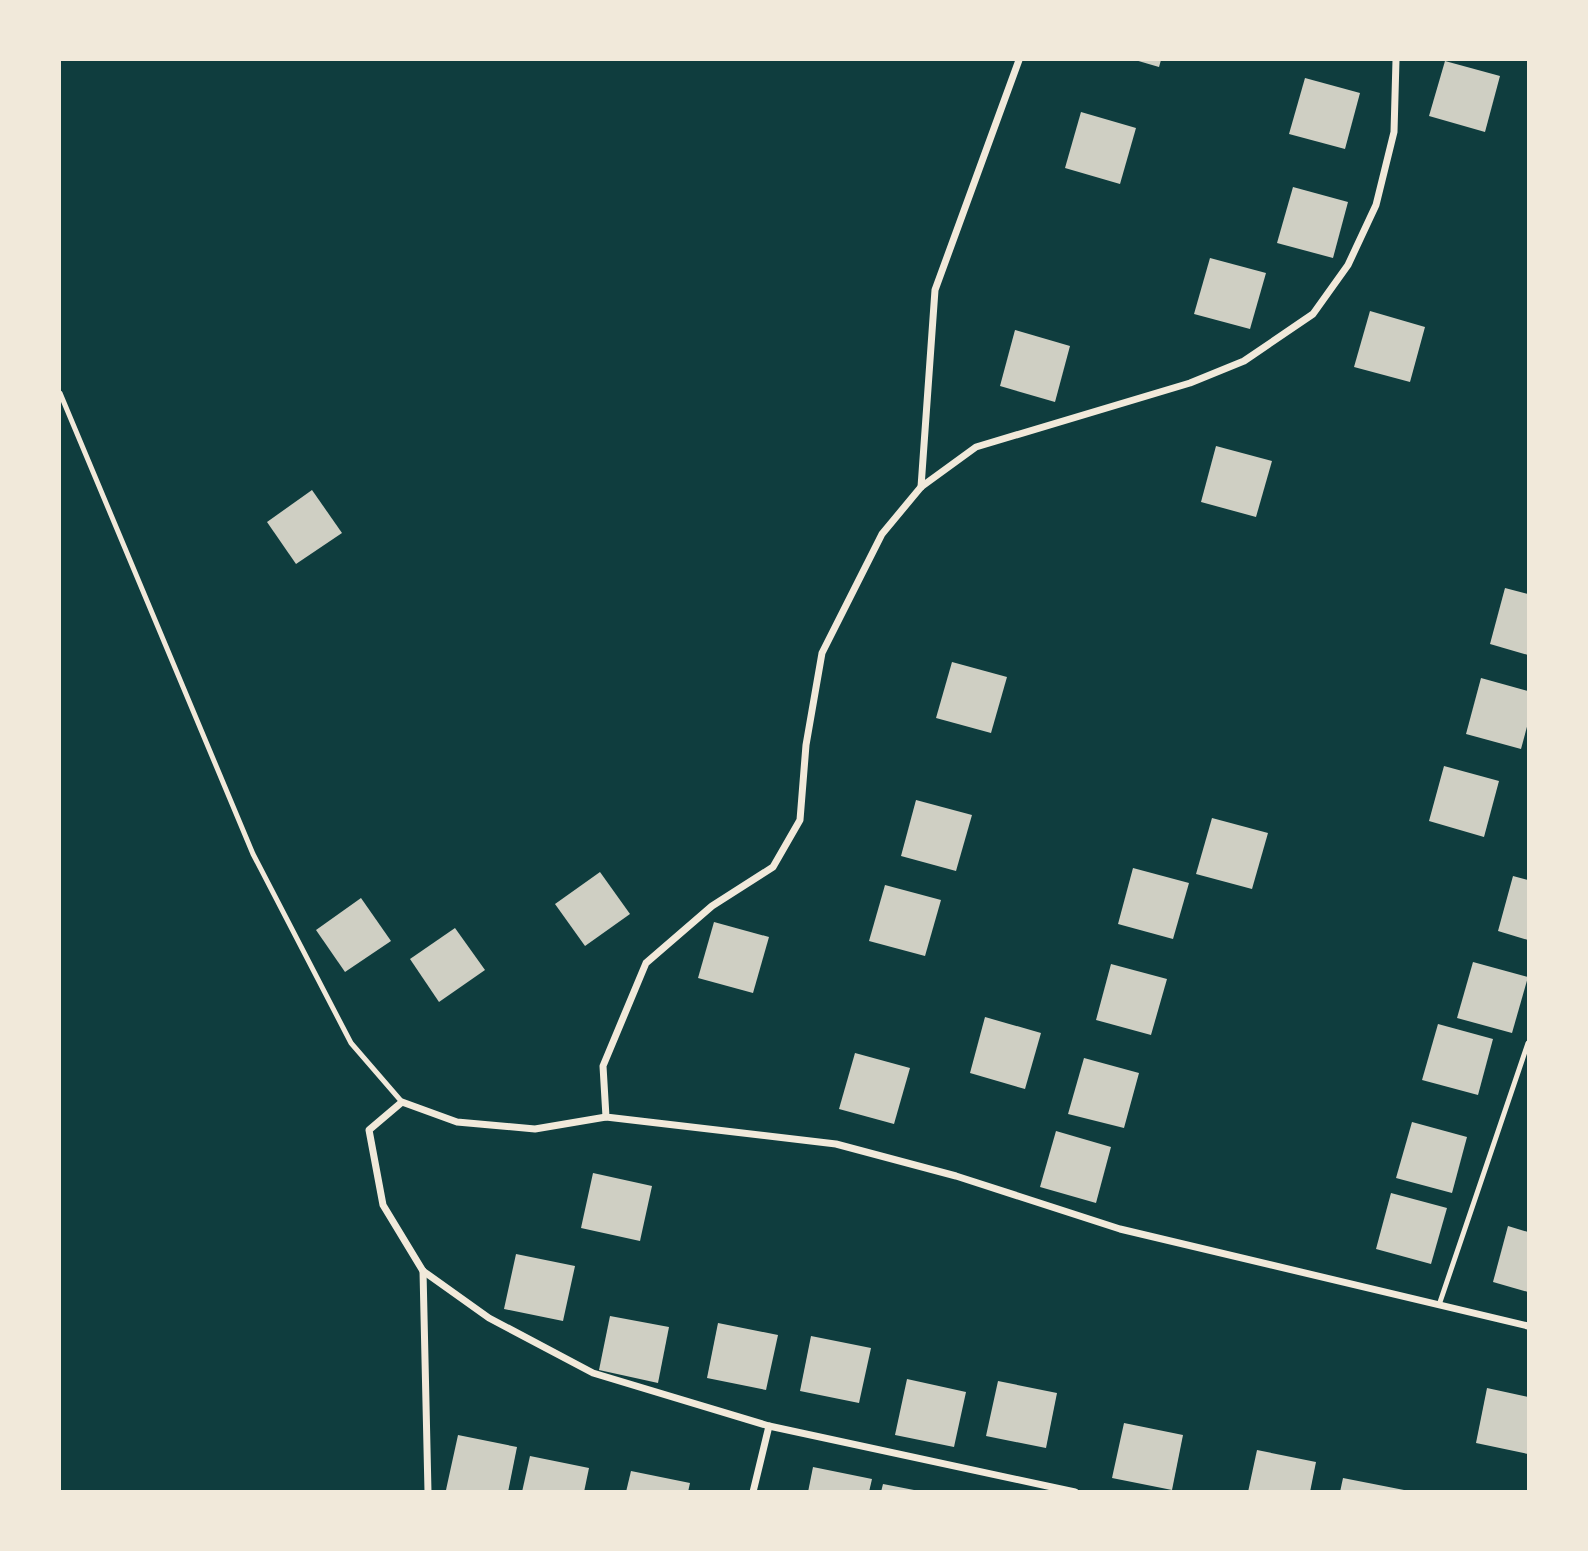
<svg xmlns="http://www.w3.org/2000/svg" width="1588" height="1551" viewBox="0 0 1588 1551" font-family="'Golos Text',sans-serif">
<rect width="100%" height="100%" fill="#0f3d3e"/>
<g fill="#cfcfc3">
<path d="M1135,60H1161L1159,67Z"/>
<path d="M1445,61L1500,76L1485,132L1429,116Z"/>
<path d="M1305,78L1360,93L1345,149L1289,134Z"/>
<path d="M1081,112L1136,128L1120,184L1065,168Z"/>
<path d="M1293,187L1348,202L1333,258L1277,243Z"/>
<path d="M1210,258L1266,273L1250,329L1194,314Z"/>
<path d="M1370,311L1425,327L1410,382L1354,367Z"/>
<path d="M1015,330L1070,346L1055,402L1000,386Z"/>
<path d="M1216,446L1272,461L1256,517L1201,502Z"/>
<path d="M312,490L342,533L296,564L267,522Z"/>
<path d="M1505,588L1528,594V655L1490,644Z"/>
<path d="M952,662L1007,677L991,733L936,718Z"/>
<path d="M1481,678L1528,691V723L1521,749L1466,734Z"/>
<path d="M1444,766L1499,781L1484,837L1429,821Z"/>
<path d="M916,800L972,815L956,871L901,856Z"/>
<path d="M1212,818L1268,833L1252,889L1196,874Z"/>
<path d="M1133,868L1189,883L1173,939L1118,924Z"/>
<path d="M600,872L630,914L585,946L555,904Z"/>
<path d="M1513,876L1528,880V940L1498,931Z"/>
<path d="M885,885L941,900L925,956L869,941Z"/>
<path d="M361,898L391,941L345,972L316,930Z"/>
<path d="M714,922L769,937L753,993L698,978Z"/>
<path d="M455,928L485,970L439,1002L410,959Z"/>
<path d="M1473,962L1528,977L1512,1033L1457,1018Z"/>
<path d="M1111,964L1167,979L1151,1035L1096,1020Z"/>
<path d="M985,1017L1041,1033L1025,1089L970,1073Z"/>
<path d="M1438,1024L1493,1039L1478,1095L1422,1080Z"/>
<path d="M855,1053L910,1068L894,1124L839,1109Z"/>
<path d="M1084,1058L1139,1073L1124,1128L1068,1114Z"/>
<path d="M1412,1122L1467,1137L1452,1193L1396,1178Z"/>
<path d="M1056,1131L1111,1147L1096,1203L1040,1187Z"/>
<path d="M593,1173L652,1186L640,1241L581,1228Z"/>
<path d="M1391,1193L1447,1208L1431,1264L1376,1249Z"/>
<path d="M1508,1226L1528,1232V1292L1493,1282Z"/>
<path d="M516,1254L575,1266L563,1321L504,1309Z"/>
<path d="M610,1316L669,1327L658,1383L599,1370Z"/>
<path d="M718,1323L778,1335L766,1390L707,1378Z"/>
<path d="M811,1336L871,1348L859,1403L800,1391Z"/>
<path d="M907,1379L966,1392L954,1447L895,1435Z"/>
<path d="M998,1381L1057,1393L1046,1448L986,1436Z"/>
<path d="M1487,1388L1528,1397V1454L1476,1443Z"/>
<path d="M1124,1423L1183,1435L1172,1490L1112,1478Z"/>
<path d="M458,1435L517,1447L508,1492L446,1490Z"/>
<path d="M1257,1450L1316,1462L1310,1492H1248Z"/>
<path d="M530,1456L589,1468L584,1492H522Z"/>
<path d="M813,1467L872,1479L869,1492H808Z"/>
<path d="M631,1471L690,1483L688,1492H626Z"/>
<path d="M1343,1478L1404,1490L1403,1492H1340Z"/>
<path d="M883,1484L914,1490V1492H881Z"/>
</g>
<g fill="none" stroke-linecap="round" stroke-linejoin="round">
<g stroke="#f1e9da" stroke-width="5">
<path d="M60,393L253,854L351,1043L402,1102"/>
<path d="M1439,1305L1528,1043"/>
</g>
<g stroke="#f1e9da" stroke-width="7">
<path d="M1396,60L1394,132L1376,205L1348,265L1313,314L1244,361L1190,383L976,447L921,487L882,534L822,653L806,745L800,820L773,867L712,906L646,963L603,1066L606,1117L836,1144L956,1176L1120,1229L1528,1326"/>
<path d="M921,487L935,290L1019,60"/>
<path d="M606,1117L535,1129L457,1122L402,1102L369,1130L383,1205L423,1271L489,1318L593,1373L769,1426L1075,1492"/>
<path d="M423,1271L428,1492"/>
<path d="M753,1492L769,1426"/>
</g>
</g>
<rect width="1588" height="1551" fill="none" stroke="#f1e9da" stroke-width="122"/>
</svg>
